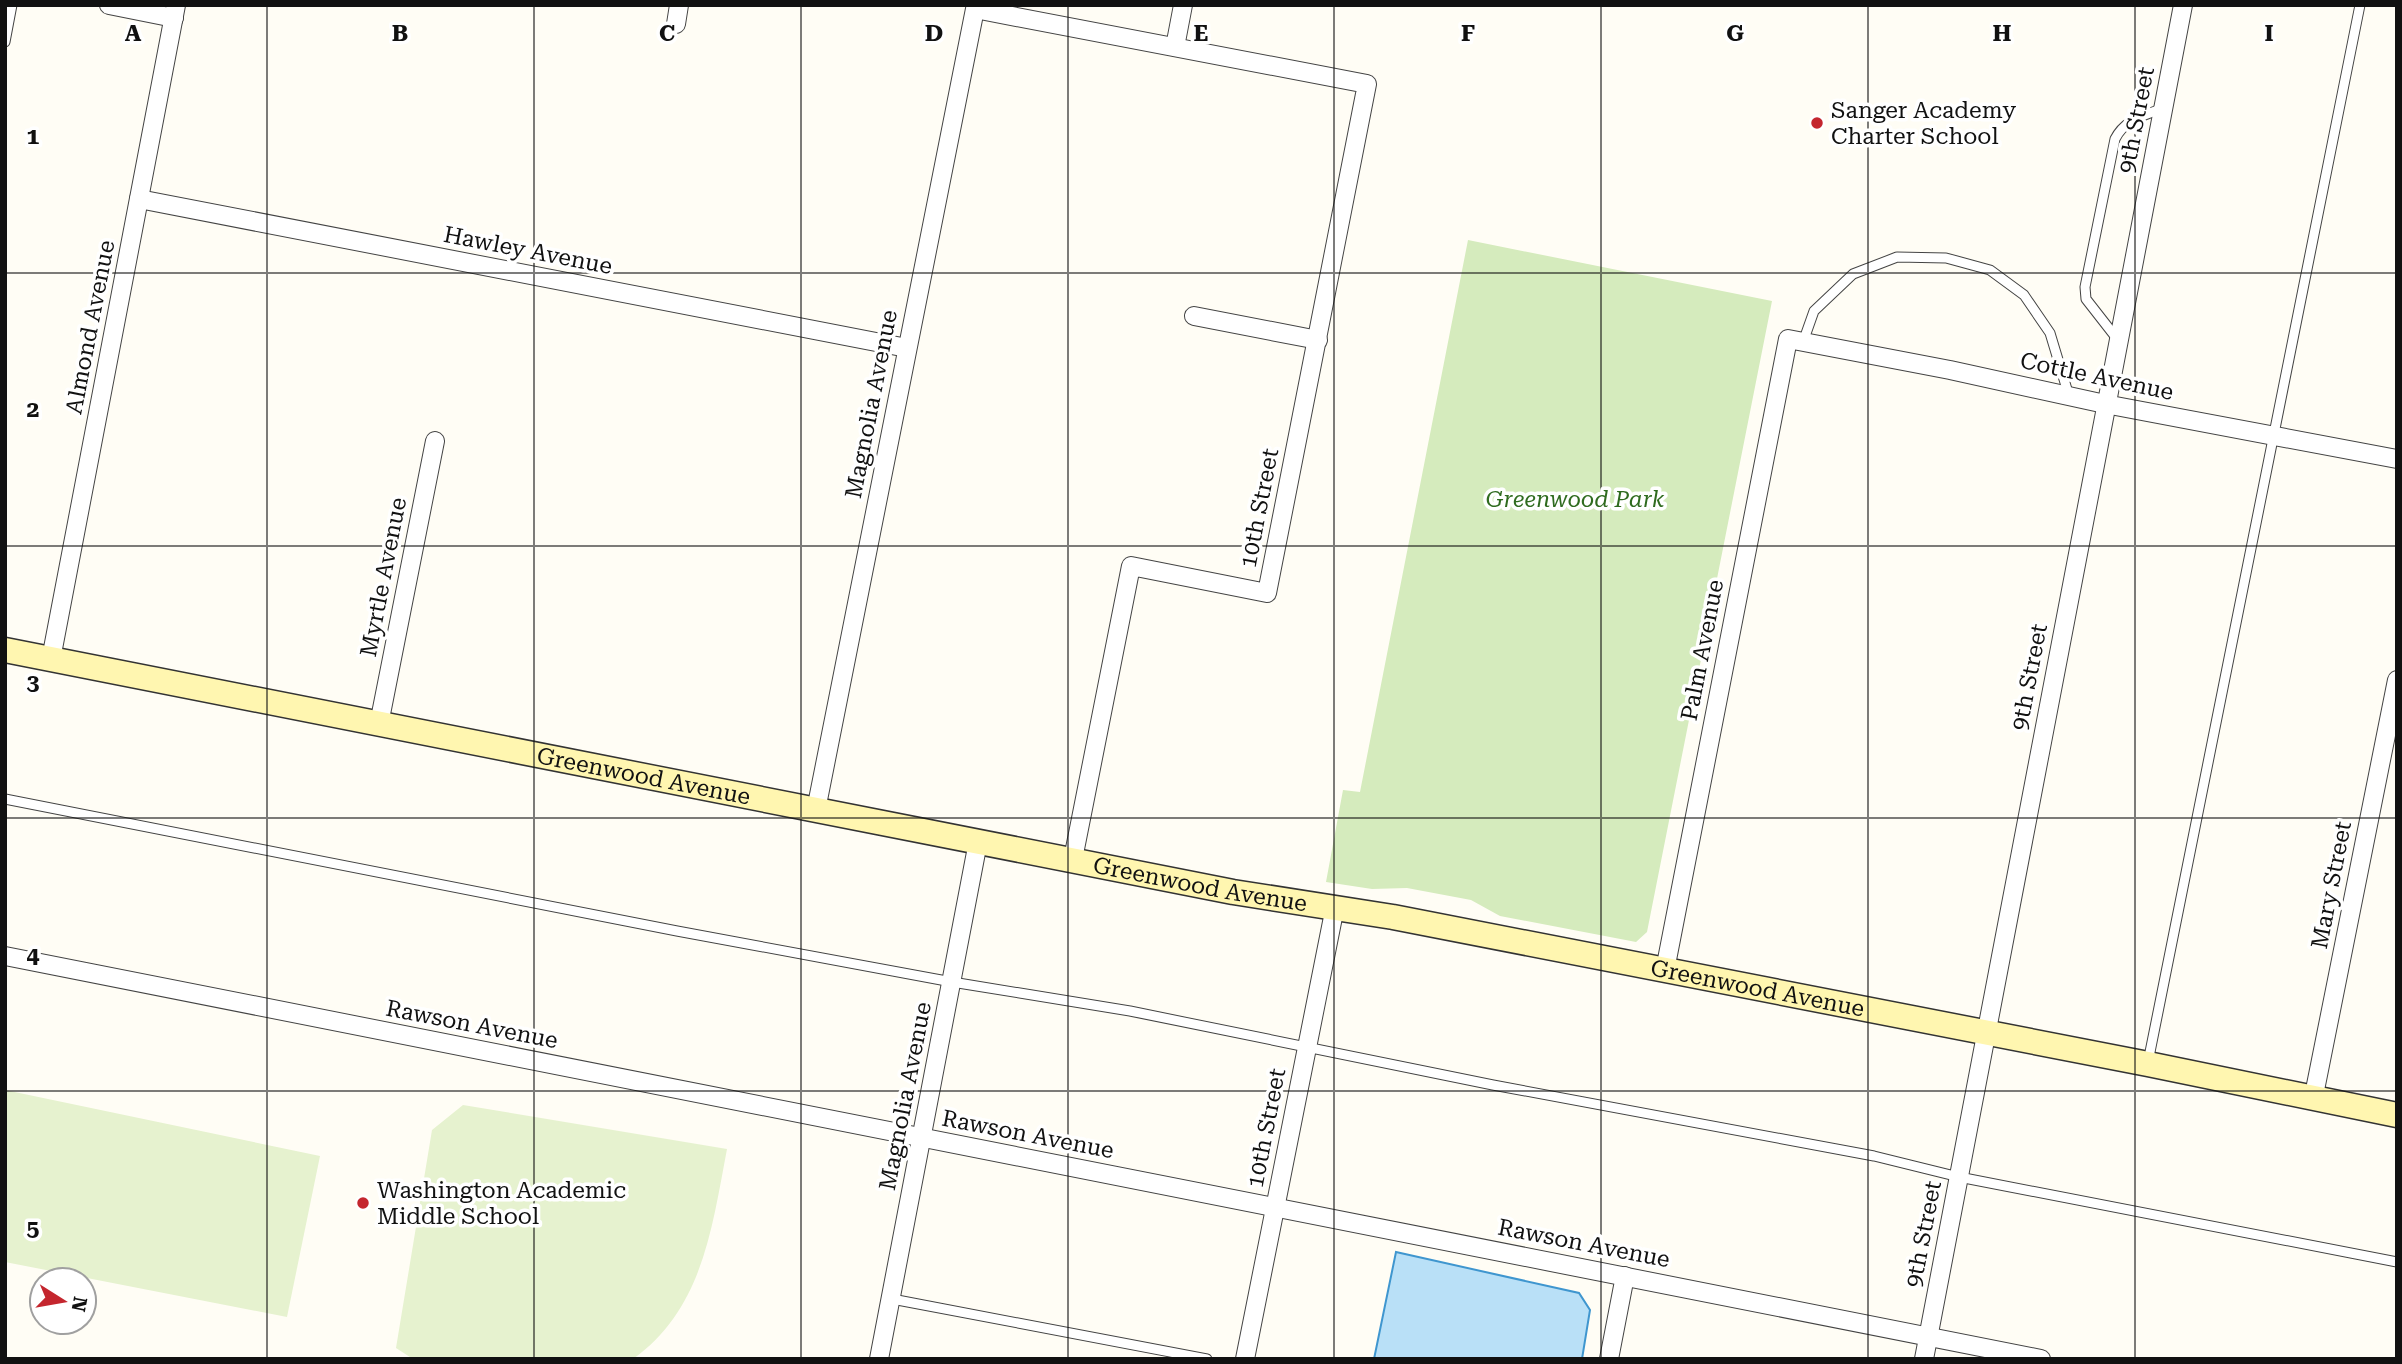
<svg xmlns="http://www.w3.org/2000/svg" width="2402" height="1364" viewBox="0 0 2402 1364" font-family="'Roboto Serif',serif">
<rect width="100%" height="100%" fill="#fffdf5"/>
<path fill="#d5ebbd" d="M1468,240L1772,301L1647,932L1636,942L1500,916L1471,900L1407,888L1372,889L1326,882L1343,790L1360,792Z"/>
<g fill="#e6f2cf">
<path d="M5,1090L320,1156L287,1317L5,1262Z"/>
<path d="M463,1105L727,1149C712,1227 703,1309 633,1359H413L396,1348L432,1130Z"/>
</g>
<path fill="#b9e0f7" stroke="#3f96cf" stroke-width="2" d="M1396,1252L1579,1293L1590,1310L1582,1359H1374Z"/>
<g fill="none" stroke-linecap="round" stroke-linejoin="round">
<g stroke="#444" stroke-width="11">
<g id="lane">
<path d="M5,42L12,5"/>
<path d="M2118,340L2086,299L2085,287L2115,139C2125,119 2144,116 2163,108"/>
<path d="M1803,342L1814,311L1853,274L1897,257L1946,258L1990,270L2024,295L2050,333L2069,396"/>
<path d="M5,799L677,931L952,982L1130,1011L1493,1085L1874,1156L1959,1177L2397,1262"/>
<path d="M2148,1062L2360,5"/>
<path d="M892,1299L1207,1359"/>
</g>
</g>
<g stroke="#444" stroke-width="20">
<g id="street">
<path d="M109,5L174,18"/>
<path d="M676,24L679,5"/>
<path d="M1175,47L1183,5"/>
<path d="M139,199L907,348"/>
<path d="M1194,316L1318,340"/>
<path d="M51,659L176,5"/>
<path d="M379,724L435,441"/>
<path d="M816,810L975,9L1367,84L1267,593L1131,566L1073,859"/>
<path d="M5,956L2041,1359"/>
<path d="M1665,970L1788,339L1950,370L2105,404L2397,459"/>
<path d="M2313,1100L2397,680"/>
<path d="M879,1359L978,842"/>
<path d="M1245,1359L1335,907"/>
<path d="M1609,1359L1625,1276"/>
<path d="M1924,1359L2183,5"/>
</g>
</g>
<g stroke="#333" stroke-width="27">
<g id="secondary">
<path id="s1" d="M5,650L1233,892L1393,917L2148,1064L2397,1115"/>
</g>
</g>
<use href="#lane" stroke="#fff" stroke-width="9"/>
<use href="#street" stroke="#fff" stroke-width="18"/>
<use href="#secondary" stroke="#fff6b0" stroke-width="24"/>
</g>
<path fill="none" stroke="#111" stroke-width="2" stroke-opacity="0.55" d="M267,5V1359M534,5V1359M801,5V1359M1068,5V1359M1334,5V1359M1601,5V1359M1868,5V1359M2135,5V1359M5,273H2397M5,546H2397M5,818H2397M5,1091H2397"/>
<g fill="#c4262e" stroke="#fff" stroke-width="2.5">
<circle cx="1817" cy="123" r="7"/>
<circle cx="363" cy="1203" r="7"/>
</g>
<g text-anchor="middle" stroke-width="7" stroke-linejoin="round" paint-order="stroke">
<g font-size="23" fill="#111" stroke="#fff" text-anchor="start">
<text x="1831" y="118">Sanger Academy<tspan x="1831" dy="26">Charter School</tspan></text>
<text x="377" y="1198">Washington Academic<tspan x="377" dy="26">Middle School</tspan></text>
</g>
<g font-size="23" fill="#111" stroke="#fff">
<text transform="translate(2136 120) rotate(-79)" y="8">9th Street</text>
<text transform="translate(528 250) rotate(11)" y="8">Hawley Avenue</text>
<text transform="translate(90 327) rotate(-79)" y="8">Almond Avenue</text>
<text transform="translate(2097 376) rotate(12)" y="8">Cottle Avenue</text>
<text transform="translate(871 404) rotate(-79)" y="8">Magnolia Avenue</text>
<text transform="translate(1259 508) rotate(-79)" y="8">10th Street</text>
<text transform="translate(383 577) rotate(-79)" y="8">Myrtle Avenue</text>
<text transform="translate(1702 650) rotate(-79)" y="8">Palm Avenue</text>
<text transform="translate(2029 677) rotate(-79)" y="8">9th Street</text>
<text dy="8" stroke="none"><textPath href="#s1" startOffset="651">Greenwood Avenue</textPath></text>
<text dy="8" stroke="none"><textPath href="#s1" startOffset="1218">Greenwood Avenue</textPath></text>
<text transform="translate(2331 885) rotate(-79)" y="8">Mary Street</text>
<text dy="8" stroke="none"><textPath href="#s1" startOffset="1785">Greenwood Avenue</textPath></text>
<text transform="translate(472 1024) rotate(11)" y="8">Rawson Avenue</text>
<text transform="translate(905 1096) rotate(-79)" y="8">Magnolia Avenue</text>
<text transform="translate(1266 1128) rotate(-79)" y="8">10th Street</text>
<text transform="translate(1028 1134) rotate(11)" y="8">Rawson Avenue</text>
<text transform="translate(1923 1234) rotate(-79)" y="8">9th Street</text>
<text transform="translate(1584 1243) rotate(11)" y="8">Rawson Avenue</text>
</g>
<g font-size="23" font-style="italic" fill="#2f6b1f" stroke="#fff">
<text x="1575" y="507">Greenwood Park</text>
</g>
</g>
<g font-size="23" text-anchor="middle" font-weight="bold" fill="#111" stroke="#fff" stroke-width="7" stroke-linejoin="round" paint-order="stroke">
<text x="133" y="41">A</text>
<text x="400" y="41">B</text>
<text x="667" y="41">C</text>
<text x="934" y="41">D</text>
<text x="1201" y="41">E</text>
<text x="1468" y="41">F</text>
<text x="1735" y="41">G</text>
<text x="2002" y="41">H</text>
<text x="2269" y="41">I</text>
<text x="33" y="144">1</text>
<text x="33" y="417">2</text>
<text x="33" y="690">3</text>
<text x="33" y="963">4</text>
<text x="33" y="1236">5</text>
</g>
<rect width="2402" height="1364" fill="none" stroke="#111111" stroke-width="14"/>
<g transform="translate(63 1301) rotate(101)"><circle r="33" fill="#ffffff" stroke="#a0a0a0" stroke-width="2"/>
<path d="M0-5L12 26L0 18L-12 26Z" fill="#c4262e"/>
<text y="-10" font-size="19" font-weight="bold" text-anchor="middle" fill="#111111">N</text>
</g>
</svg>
